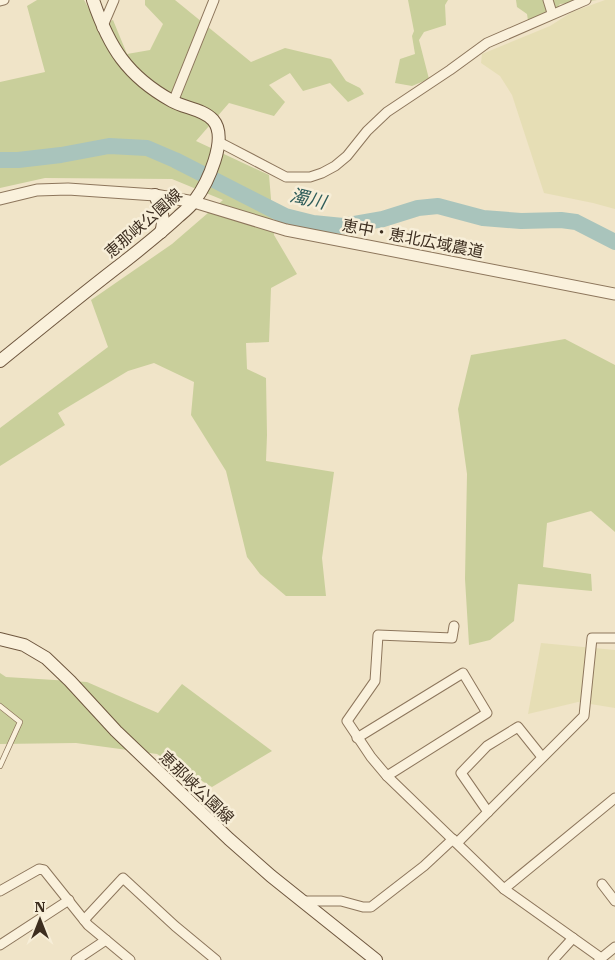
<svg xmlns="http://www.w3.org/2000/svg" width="615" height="960" viewBox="0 0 615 960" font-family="'IBM Plex Serif','Noto Sans JP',serif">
<rect width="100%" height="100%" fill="#f0e4c8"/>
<g fill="#e6deb5">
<path d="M605,0H615V209L593,203L544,193L512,95L500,76L481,63L482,54L550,26L572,12Z"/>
<path d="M541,643L615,650V708L578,702L528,714Z"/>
</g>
<g fill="#c9cf9b">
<path d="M37,0H84L99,26L113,20L127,54L150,50L163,24L145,5V0H175L251,62L285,48L331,59L346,81L360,88L364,94L348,102L330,83L303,91L290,73L269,85L285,102L274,116L229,103L196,141L269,175L274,235L297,274L271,288L269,342L246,343L247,369L266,378L267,435L266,461L334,472L322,558L326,596H286L260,574L247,557L226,471L191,415L194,382L154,363L128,371L58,413L65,425L0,466V428L108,347L91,300L172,244L223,200L172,179L45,178L0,188V82L45,72L27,6Z"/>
<path d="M408,0H448L445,5L446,25L424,32L419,40L429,79L412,86L395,83L400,59L415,54L412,36L414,31Z"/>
<path d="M516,0H597L560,4L545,22L529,27L527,14L517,7Z"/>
<path d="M565,339L615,365V532L591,511L547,523L543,567L591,574L592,591L518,584L514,621L490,640L469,645L465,579L467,474L458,409L471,355Z"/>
<path d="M0,673L6,677L87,682L158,713L182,684L272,751L212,787L157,754L76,743L0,744Z"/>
</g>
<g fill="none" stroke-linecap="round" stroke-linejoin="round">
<path stroke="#a9c4bc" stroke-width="16" d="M0,160H18L61,155L109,146L147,148L175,160L285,216L313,223L343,226L383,219L418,208L438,206L483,218L521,221L561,220L576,222L615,242"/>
<g stroke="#8d765c" stroke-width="6">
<path id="service" d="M0,706L20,722L0,766"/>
</g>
<g stroke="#8d765c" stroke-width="11">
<g id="minor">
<path d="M548,0L552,13"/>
<path d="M0,1L4,0"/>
<path d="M102,28L114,0"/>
<path d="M173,102L214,0"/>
<path d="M219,142L286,177H310L322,173L335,166L347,156L367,131L387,112L450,70L487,43L586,0"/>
<path d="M454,626L452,638L378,635L375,681L347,721L371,757L387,776L504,889L601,958"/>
<path d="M357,738L463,673L487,713L387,776"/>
<path d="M488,812L461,773L487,746L518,727L542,757"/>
<path d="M457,843L584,716L592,638H615"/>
<path d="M602,884L615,901"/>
<path d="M504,889L615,798"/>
<path d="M0,891L39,869L44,870L88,925L130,960"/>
<path d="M301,901H341L363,907H371L424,866L453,839"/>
<path d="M84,920L123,878L175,926L216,960"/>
<path d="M0,945L69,900"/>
<path d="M76,960L106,940"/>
<path d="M553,960L573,938"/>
<path d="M599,960L615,947"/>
</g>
</g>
<g stroke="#8d765c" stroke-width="13">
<path id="tertiary" d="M0,199L37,190L68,189L155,195L194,202L286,230L615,294"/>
</g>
<g stroke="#6f573f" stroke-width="14">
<g id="secondary">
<path d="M155,195C160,207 166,219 161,232"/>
<path d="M0,361C41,328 82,294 124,262C143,247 162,232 179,216C185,211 191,206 195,200C207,184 229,138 213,120C203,109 184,108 172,101C127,76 109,47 93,0"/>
<path d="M0,639L24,645L46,658L70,681L116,731L229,839L271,876L376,960"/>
</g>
</g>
<use href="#service" stroke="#faf1dc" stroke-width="4.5"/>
<use href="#minor" stroke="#faf1dc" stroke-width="9"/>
<use href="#tertiary" stroke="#faf1dc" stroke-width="11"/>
<use href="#secondary" stroke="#faf1dc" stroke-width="12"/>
</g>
<g text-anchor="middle" stroke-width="5" stroke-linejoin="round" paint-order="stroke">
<g font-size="16" fill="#3d2e20" stroke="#f7eed8">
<text transform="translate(143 223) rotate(-41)" y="6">恵那峡公園線</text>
<text transform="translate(413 238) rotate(11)" y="6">恵中・恵北広域農道</text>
<text transform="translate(197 787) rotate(44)" y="6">恵那峡公園線</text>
</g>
<g font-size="18" font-style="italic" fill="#2f5d5a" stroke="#f7eed8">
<text transform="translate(308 199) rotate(13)" y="6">濁川</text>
</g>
</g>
<g transform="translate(40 920)" stroke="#f7eed8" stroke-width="4" paint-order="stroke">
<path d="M0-4L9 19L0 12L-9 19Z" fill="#3d2e20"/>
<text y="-8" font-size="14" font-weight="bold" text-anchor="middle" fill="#3d2e20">N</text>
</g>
</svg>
